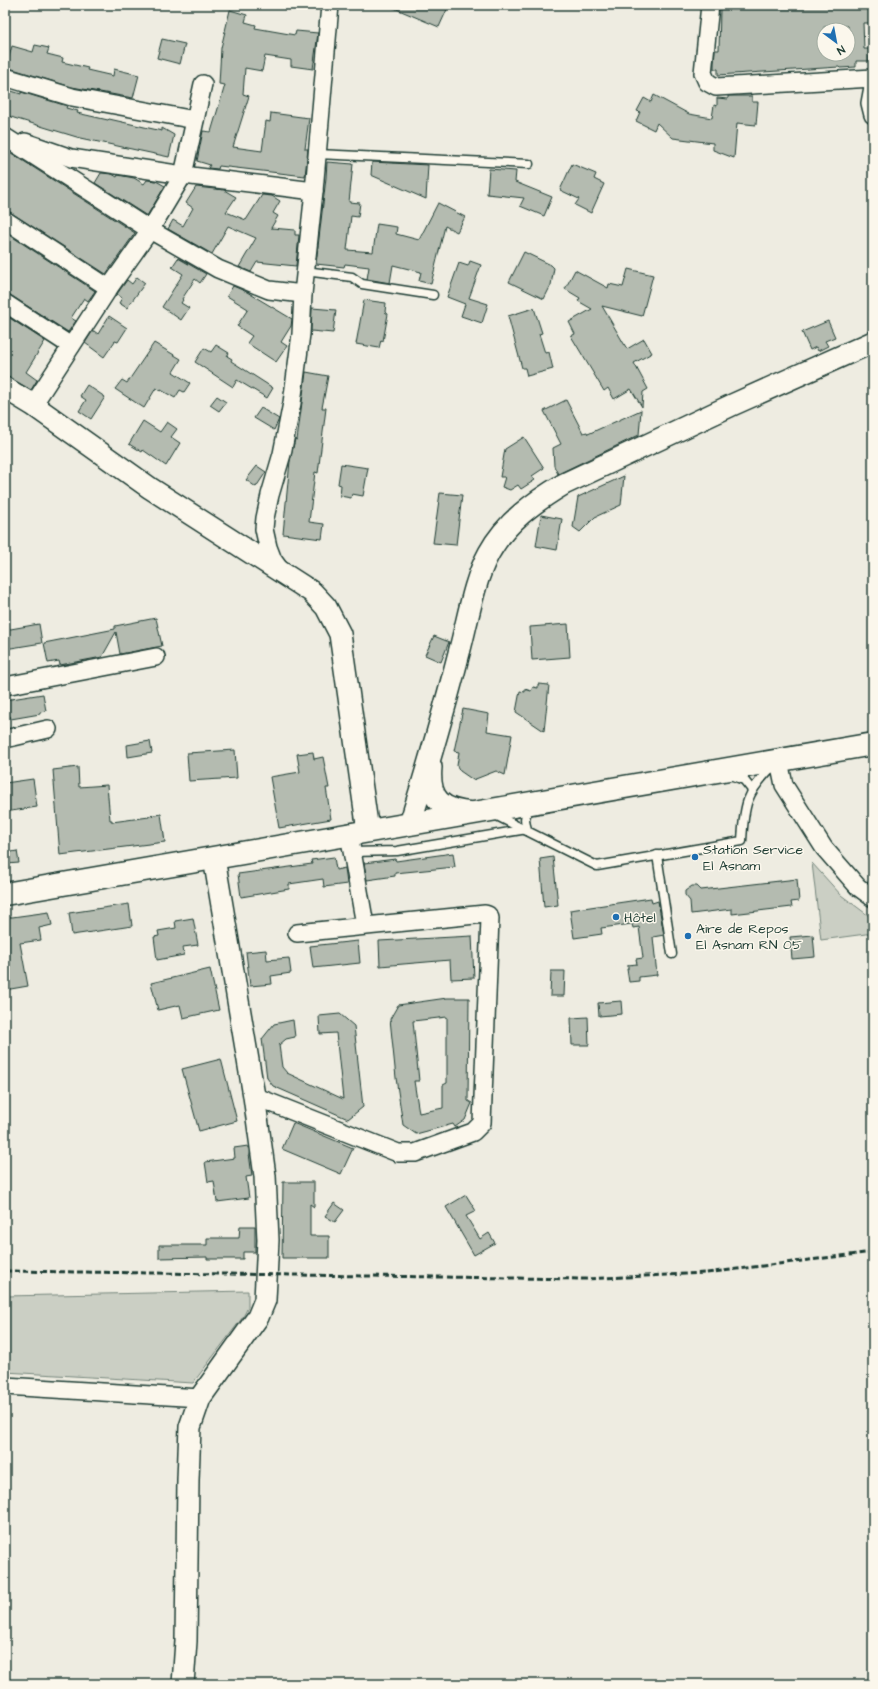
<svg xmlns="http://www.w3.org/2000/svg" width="878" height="1689" viewBox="0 0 878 1689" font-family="'Architects Daughter',sans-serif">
<rect width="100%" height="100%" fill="#eeece1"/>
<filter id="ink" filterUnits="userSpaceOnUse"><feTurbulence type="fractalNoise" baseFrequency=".025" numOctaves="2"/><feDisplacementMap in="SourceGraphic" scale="8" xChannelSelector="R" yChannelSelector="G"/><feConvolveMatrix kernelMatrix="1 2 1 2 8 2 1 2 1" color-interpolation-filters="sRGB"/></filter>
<g filter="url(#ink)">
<g fill="#cbcfc4" stroke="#75867c">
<path d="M812,863L841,895L873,919V933L821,940Z"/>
<path d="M248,1291V1307L243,1317L193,1383L5,1372V1296Z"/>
</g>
<g fill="#b4bbb0" stroke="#1f3d34" fill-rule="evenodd">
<path d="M387,5H449L439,27Z"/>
<path d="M797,5H870L871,23H863L864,49H869V61H856V67L840,68L839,67L718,75V69H714V63L715,50H719L720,9ZM848,26V54H824V27Z"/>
<path d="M230,10L247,15L245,22L256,25L255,28L295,35L296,31L318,33L313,69L291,66V60L265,56L262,71L245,68L243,94L249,96L233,147L262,151L266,121L270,122L271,113L309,118L305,149H308L305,176L219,166L218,169L208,168L210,165L197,161L203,131L211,132L225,85L219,84L221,48Z"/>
<path d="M162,39L185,44L180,64L157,58Z"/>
<path d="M35,45L49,48L47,54L63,58L62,62L88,68L87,70L113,76L114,69L139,75L133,98L72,87L6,67L12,46L33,52Z"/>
<path d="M5,89L21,94V92L67,106L66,108L78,111L77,113L108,120L109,119L162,131V128L174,135L169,157L80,138L14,118L5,114Z"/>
<path d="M654,95L689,114L712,118L714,105L717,106V98L728,99V96H752V102H758L756,125L737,123L734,158L713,150V143L673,138L657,123L654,130L636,121L640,112L637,111L644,98L651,102Z"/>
<path d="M5,149L135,233L106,274L10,212L5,210Z"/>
<path d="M327,162L353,164L349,202L360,203L358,217L351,216L347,250L373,252L377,224L397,227L396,234L419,240L438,203L465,217L457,232L445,226L431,284L419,281L421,272L393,265L390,283L367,279L369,267L345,264L344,267L316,264L326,178Z"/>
<path d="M372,162L428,165L426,199L371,175Z"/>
<path d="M572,164L596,174L594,179L604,184L591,213L575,205L579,199L560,190Z"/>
<path d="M489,169L516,171L515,182L552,197L544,216L520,206L524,198L487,194Z"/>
<path d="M101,173L112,174L117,177L118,175L134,178L144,184L147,180L156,181L165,186L147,216L95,183Z"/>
<path d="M196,187L224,190L236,197L226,212L246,220L262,195L272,196L280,201L273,213L278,216L271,228L295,230V235H299L296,266L257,262L251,272L239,267L256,238L228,226L212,254L168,229L173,220L183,226L193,208L186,203Z"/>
<path d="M5,232L95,291L88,301L84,298L71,318L76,321L68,332L10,295L5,293Z"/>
<path d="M524,252L551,265L554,268L551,285L544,299L509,282Z"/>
<path d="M178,258L206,274L200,283L195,279L182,299L183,300L181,303L189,308L181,320L162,307L183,274L172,267Z"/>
<path d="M470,261L481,265L469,298L488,304L482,323L461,316L465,304L447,297L459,263L468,266Z"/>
<path d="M628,269L653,275L642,316L602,306L627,349L644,339L652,353L634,363L648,389L643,392L642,407L631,389L614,399L608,388L604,391L571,336L575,334L569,322L592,309L578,301L580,298L565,289L575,270L608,288L609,284L623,287Z"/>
<path d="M137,277L145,283L127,308L119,303L122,298L117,294L127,280L132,284Z"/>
<path d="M233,286L247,292L292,319L291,326L281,342L287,346L276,362L247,343L252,336L237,326L248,309L227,296Z"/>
<path d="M364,300L386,303L385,312L388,314L383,341L381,340L379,348L356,344Z"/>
<path d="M312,308L336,310L333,333L311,331Z"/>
<path d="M534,308L542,333L539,334L545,353L549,352L553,369L527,376L525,368H522L508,316Z"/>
<path d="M5,315L45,341L26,372L37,380L31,390L5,375Z"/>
<path d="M109,316L127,328L118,342L115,341L104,357L85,343L92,332L94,331L98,334Z"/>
<path d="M828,321L835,337L825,341L828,346L818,351L816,347L810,350L802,332Z"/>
<path d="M154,343L181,359L173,372L190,383L184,392L180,390L175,398L161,390V391L156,388L144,408L115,389L122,380L127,383Z"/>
<path d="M216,345L229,353L227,356L232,359L231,361L273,388L267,398L237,380L233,387L195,362L204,348L211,352Z"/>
<path d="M306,372L328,376L322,408H326L318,473L315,472L309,522L324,524L322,539L283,534L290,461L295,439L297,440Z"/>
<path d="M87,385L105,397L91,419L79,411L86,400L80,396Z"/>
<path d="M217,396L226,402L219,411L210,405Z"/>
<path d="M566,400L583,433L587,432L588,434L641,410L639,435L558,474L554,466L553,448L561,444L544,411Z"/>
<path d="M261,408L279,419L274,430L254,418Z"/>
<path d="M143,421L160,432L167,422L177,429L171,437L180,443L166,466L143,450L142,452L129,444Z"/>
<path d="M524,437L544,468L532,476L535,480L521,489L518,485L510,490L502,487L505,477H500L505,449Z"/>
<path d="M341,464L368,468L363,496L352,494L351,498L340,496L341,485L338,484Z"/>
<path d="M257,466L266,472L256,487L246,480Z"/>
<path d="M624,476L621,505L595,517L580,532L573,527L578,497Z"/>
<path d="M440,493L462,495L456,545L433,543Z"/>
<path d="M541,515L562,519L557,550L536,546Z"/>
<path d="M156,618L162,646L120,654L116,632L102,657L60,665L59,661L48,663L44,643L115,629V626Z"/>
<path d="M39,624L42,643L5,649V630Z"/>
<path d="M568,624L570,657L532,660L530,627Z"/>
<path d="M434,636L449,642L441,662L425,655Z"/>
<path d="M538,684L549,685L544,731L516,712L520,691L525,692V689L531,691L533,687L538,688Z"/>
<path d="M43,694L46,711L40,712V714L11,719L10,716L5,717V700Z"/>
<path d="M463,709L489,714L487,731L512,735L505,775L496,771L473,780L460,771L457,766L459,752L454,751Z"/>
<path d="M150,741L152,753L128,757L127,745Z"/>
<path d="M235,750L237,778L189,781L187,753Z"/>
<path d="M313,752L314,759L323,757L329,788H326L331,819L279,828L270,777L300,772L297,754Z"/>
<path d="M78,767L79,787L107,785L110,820H112V822L149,817V816L161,814L165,842L60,855L53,770Z"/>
<path d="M33,779L37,807L5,812V783Z"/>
<path d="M17,851L19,863L7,864L6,853Z"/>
<path d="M453,853L455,867L395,873V876L367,880L364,863L395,859L396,861Z"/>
<path d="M334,857L336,870L345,868L347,884L324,887L323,879L289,884V889L241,897L238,874L312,864L311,860Z"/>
<path d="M553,857L558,905L544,907L540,859Z"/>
<path d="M797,879L799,901L791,902L792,907L732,914V909L691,914L690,901L685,895V891L692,886H697L701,890Z"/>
<path d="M651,898L652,903L658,901L664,935L653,937L657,975L639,977V981L629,982L627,969H628V965L637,964L636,959L643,958L639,927L633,928L632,924L601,928L602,934L574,938L570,910Z"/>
<path d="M129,904L132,926L72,935L69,913Z"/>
<path d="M49,912L52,925L39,928L41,940L20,943L28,986L5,990V918Z"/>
<path d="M193,918L198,945L183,947L184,955L157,960L154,937L159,936L158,931L176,928L175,921Z"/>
<path d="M813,935L815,957L792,959L790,937Z"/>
<path d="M472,936L474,978L451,979L450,960L380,966L379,941Z"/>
<path d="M358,941L360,963L313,968L310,946Z"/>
<path d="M266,950L267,960L289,958L291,973L271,976L272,984L250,986L246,952Z"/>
<path d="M210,969L219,1010L183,1018L180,1005L158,1010L151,983Z"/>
<path d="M551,971H565L564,996H550Z"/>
<path d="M447,998H469L468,1101L472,1103L465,1120L455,1127L453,1124L416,1134L403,1125L396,1078L390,1019L398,1005ZM447,1017V1083L443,1085V1108L419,1113L414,1081H419L413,1021Z"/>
<path d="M621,1001L622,1014L599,1016L598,1003Z"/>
<path d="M340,1014L354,1026L363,1107L348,1119L273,1086L267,1078L262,1039L274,1024L293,1020L295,1037L286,1039L279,1045L282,1067L287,1073L343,1099L336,1033L320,1034L319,1016Z"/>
<path d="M588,1017L589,1045H572L571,1018Z"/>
<path d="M221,1059L237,1121L199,1131L182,1069Z"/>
<path d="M293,1123L353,1148L341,1174L282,1149Z"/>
<path d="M248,1146L252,1176L246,1177L249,1198L217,1202L214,1181L208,1182L205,1162L235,1158L234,1148Z"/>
<path d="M283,1182H314V1207L310,1204V1236H329V1258H282Z"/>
<path d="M466,1195L476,1211L466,1216L480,1239L489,1233L495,1243L474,1255L446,1207Z"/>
<path d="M334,1203L344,1210L335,1222L325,1216Z"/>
<path d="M240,1226H255V1252H243V1259H207V1257L159,1258V1245H207V1238H239Z"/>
</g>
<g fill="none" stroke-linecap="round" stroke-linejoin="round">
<g stroke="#1f3d34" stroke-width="11">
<g id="service">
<path d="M317,154L529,164"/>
<path d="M305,271L352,277L362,284L433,295"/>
<path d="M731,775L744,780L752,790"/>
<path d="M495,815L597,866L742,841C744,805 746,793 772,767"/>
<path d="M352,852L397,851L527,829C524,820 524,815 531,808"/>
<path d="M657,855L672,954"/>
</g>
</g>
<g stroke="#1f3d34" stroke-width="20">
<g id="minor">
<path d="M710,5L703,73L707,82L716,87L873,78"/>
<path d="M5,77L72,97L195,120"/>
<path d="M873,87L870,103L873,115"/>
<path d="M5,137L150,230L218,269L269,290L303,294"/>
<path d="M25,142L71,158L183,175L314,191"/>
<path d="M5,220L109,288"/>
<path d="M5,303L71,346"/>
<path d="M33,405L109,288L150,230L183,175L203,84"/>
<path d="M281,571L273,560L268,547L264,529L265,518L270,495L282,454L292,403L301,334L303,294L314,191L330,5"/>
<path d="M5,686L156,657"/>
<path d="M5,739L48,729"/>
<path d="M779,761L784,785L824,848L858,887L873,898"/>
<path d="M349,834L365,925"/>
<path d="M254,1096L398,1153H415L473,1132L482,1123L490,918L488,915L485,914L297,933"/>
<path d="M5,1386L200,1398"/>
</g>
</g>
<g stroke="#1f3d34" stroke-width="24">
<g id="tertiary">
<path d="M5,388L33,405L150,488L312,592L326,607L340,634L368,831"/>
<path d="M431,767C428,800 442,810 472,813"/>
<path d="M410,824C428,766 445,708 460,649C468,619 474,580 489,553C506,522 534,502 564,484L732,405L873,342"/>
<path d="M183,1684L186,1641L188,1480L190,1427L200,1398L258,1317L265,1300L268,1240L265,1176L254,1096L214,858"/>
</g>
</g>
<g stroke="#1f3d34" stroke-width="25">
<path id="primary" d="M5,894L873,744"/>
</g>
<use href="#service" stroke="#fbf7ec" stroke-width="8"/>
<use href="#minor" stroke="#fbf7ec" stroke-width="17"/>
<use href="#tertiary" stroke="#fbf7ec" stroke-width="21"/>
<use href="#primary" stroke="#fbf7ec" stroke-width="22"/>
<path stroke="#1f3d34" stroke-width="3" stroke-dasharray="6 3" stroke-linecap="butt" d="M5,1271L585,1279L706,1273L873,1252"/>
</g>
</g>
<g fill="#1f6fb2" stroke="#fbf7ec" stroke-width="1.5">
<circle cx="695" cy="857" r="4"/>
<circle cx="616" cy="917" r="4"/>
<circle cx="688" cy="936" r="4"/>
</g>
<g text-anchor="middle" stroke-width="3" stroke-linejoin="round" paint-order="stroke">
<g font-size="14" fill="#1f3d34" stroke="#fbf7ec" text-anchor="start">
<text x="703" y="854">Station Service<tspan x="703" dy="16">El Asnam</tspan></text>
<text x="624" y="922">Hôtel</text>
<text x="696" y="933">Aire de Repos<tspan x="696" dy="16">El Asnam RN 05</tspan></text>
</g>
</g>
<rect width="878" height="1689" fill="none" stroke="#fbf7ec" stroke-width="20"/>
<rect x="10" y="10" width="858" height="1669" fill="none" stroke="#1f3d34" stroke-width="1.5" filter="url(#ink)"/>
<g transform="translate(836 42) rotate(148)"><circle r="19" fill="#fbf7ec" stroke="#a3ada2"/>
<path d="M0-3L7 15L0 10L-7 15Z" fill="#1f6fb2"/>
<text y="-6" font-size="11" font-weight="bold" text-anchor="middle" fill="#1f3d34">N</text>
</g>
</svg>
